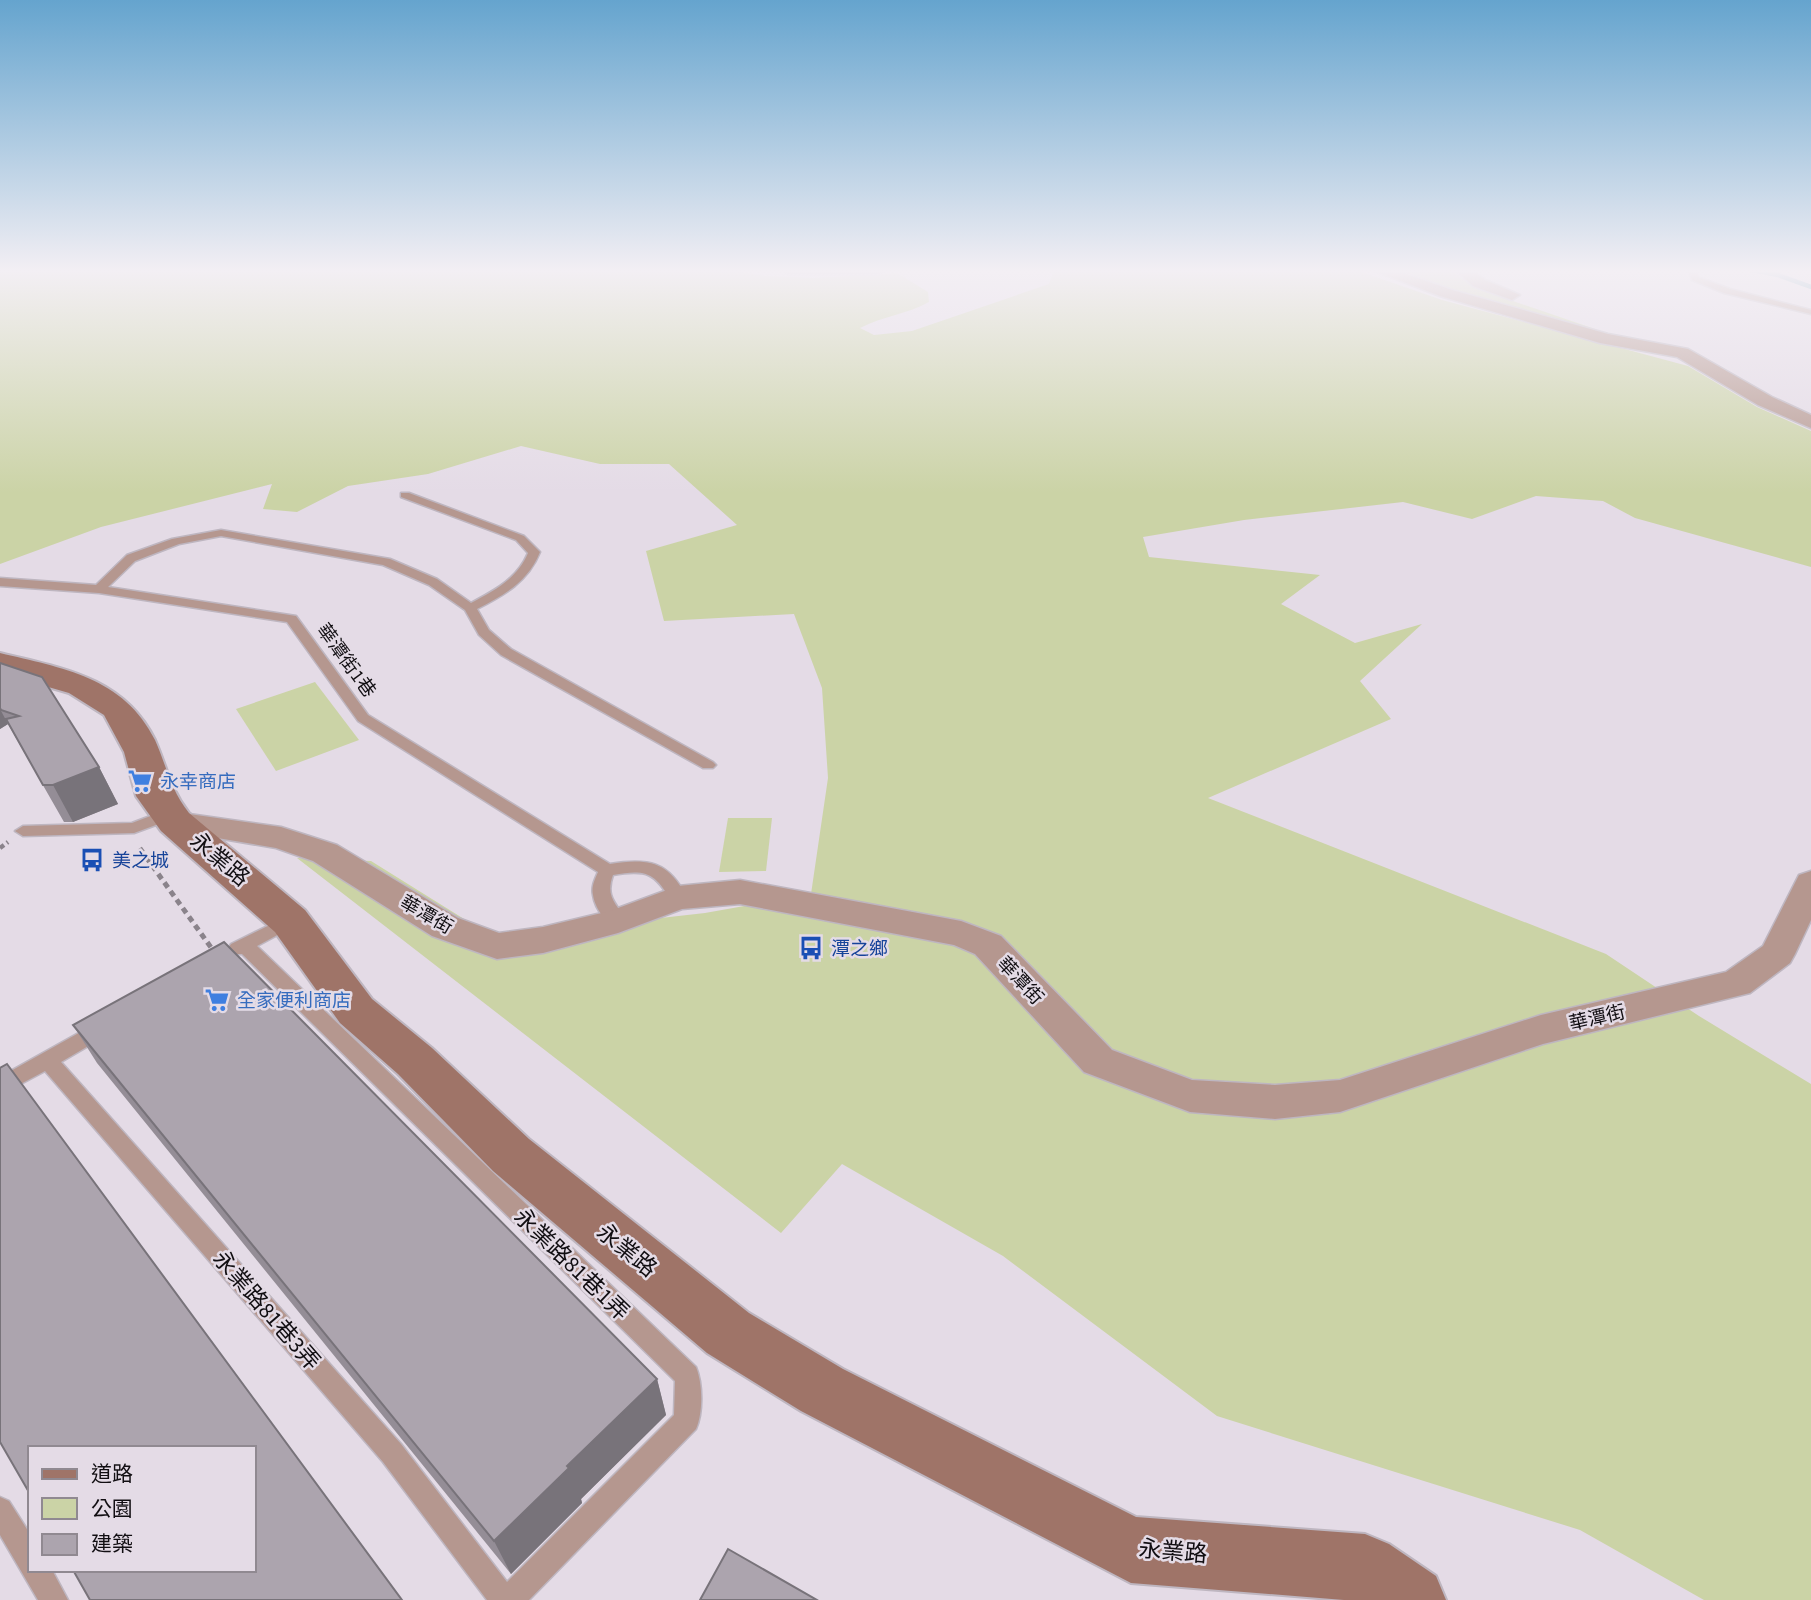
<svg xmlns="http://www.w3.org/2000/svg" width="1811" height="1600" viewBox="0 0 1811 1600" font-family="'Source Sans 3','Noto Sans TC',sans-serif">
<rect width="100%" height="100%" fill="#e4dbe6"/>
<g fill="#cbd3a6">
<path d="M0,269H723L766,276L814,278L897,273L928,292L929,302C908,314 883,316 860,328L874,335L912,331L1049,284L1053,273L1047,269H1353L1442,300L1688,366L1757,407L1811,431V567L1635,518L1603,501L1536,496L1472,519L1403,502L1244,520L1143,537L1149,557L1320,575L1281,604L1355,643L1422,624L1360,681L1391,719L1208,798L1606,954L1699,1016L1811,1084V1600H1704L1580,1530L1217,1416L1003,1256L842,1164L781,1233L297,858L371,861L493,937L705,913L811,894L828,778L822,688L794,614L664,621L646,551L737,525L669,464H600L521,446L428,474L348,486L297,512L263,509L272,484L101,527L0,564Z"/>
<path d="M1393,269H1449L1478,289L1598,330L1485,300Z"/>
<path d="M315,682L359,740L276,771L236,709Z"/>
<path d="M728,818H772L766,871L719,872Z"/>
</g>
<g fill="none" stroke-linecap="round" stroke-linejoin="round">
<path stroke="#408da8" stroke-width="4.5" d="M1747,269L1778,275L1811,287"/>
<g stroke="#beb6c0" stroke-width="3">
<g id="lane">
<path d="M1688,269H1696L1698,277L1730,289L1811,310V314L1724,293L1692,280Z"/>
<path d="M401,493H409L524,536L540,552C528,582 504,595 477,609L489,630L511,649L713,762L716,765L713,768H703L501,655L479,635L465,610L429,585L383,565L221,536L179,544L135,561L108,587L296,616L368,715L610,864C648,858 669,861 687,898L684,902H672C655,873 647,869 613,875C605,897 616,903 627,921L624,925C609,930 595,909 593,895C591,887 595,879 598,872L358,721L287,622L99,593L0,586V578L96,585L127,555L172,539L221,530L390,559L437,579L471,603C495,590 517,579 528,553L516,540L401,497Z"/>
<path d="M169,809L175,810L177,814L175,818L134,833L23,836L15,831L23,826L132,823Z"/>
<path d="M290,915L296,917L299,921L296,925L257,946L696,1367C703,1384 703,1413 696,1429L529,1600H487L383,1462L45,1071L0,1095V1077L93,1025L100,1023L107,1025L110,1030L107,1035L61,1062L401,1444L507,1582L674,1415L675,1381L242,954H231L228,949L231,944Z"/>
<path d="M0,1497L9,1501L30,1534V1570H52L68,1600H38L0,1535Z"/>
</g>
</g>
<g stroke="#beb6c0" stroke-width="3">
<g id="street">
<path d="M781,269H886L878,274H788Z"/>
<path d="M1370,269H1392L1452,290L1608,334L1688,349L1772,397L1811,415V428L1758,405L1677,357L1600,343L1440,296Z"/>
<path d="M1454,269H1470L1485,280L1520,295L1512,300L1473,286Z"/>
<path d="M175,812L281,827L337,845L458,918L499,933L543,927L610,911L678,886L740,880L961,921L1001,936L1112,1050L1192,1080L1275,1085L1340,1080L1541,1015L1726,972L1763,946L1799,875L1811,871V920L1795,954L1790,963L1750,993L1543,1044L1340,1112L1275,1119L1190,1112L1084,1072L975,954L954,945L740,904L682,909L618,933L543,953L497,959L432,936L313,861L276,848L164,829L159,822L164,815Z"/>
</g>
</g>
<g stroke="#beb6c0" stroke-width="4">
<path id="secondary" d="M0,653C62,668 124,677 155,740C167,767 170,789 189,813L305,910L372,999L432,1048L529,1139L749,1313L843,1369L1136,1517L1365,1534L1389,1544L1436,1576L1446,1600H1344L1131,1583L801,1411L707,1353L493,1171L398,1074L340,1023L275,932L161,831L136,796L124,752L104,715L69,693L0,673Z"/>
</g>
<g stroke="#8a838b" stroke-width="4.5" stroke-dasharray="5 3.5" stroke-linecap="butt">
<path d="M0,848L8,842"/>
<path d="M140,848L147,858"/>
</g>
<path stroke="#8a838b" stroke-width="5" stroke-dasharray="6 4.5" stroke-linecap="butt" d="M146,857L215,953"/>
<use href="#lane" fill="#b5978f" fill-rule="evenodd"/>
<use href="#street" fill="#b5978f" fill-rule="evenodd"/>
<use href="#secondary" fill="#9f7468" fill-rule="evenodd"/>
</g>
<g fill="#948d96">
<path d="M0,663L99,767L118,804L73,822H64L8,724L0,729Z"/>
<path d="M73,1025L657,1379L666,1415L581,1499L582,1503L511,1574L97,1063Z"/>
</g>
<g fill="#78737a">
<path d="M0,709L8,724L0,729Z"/>
<path d="M99,767L118,804L73,822L53,785Z"/>
<path d="M657,1379L666,1415L581,1499L582,1503L511,1574L494,1541L567,1466Z"/>
</g>
<g fill="#aca4ae" stroke="#78737a" stroke-width="2">
<path d="M0,663L42,677L99,767L53,785H43L6,719L19,716L1,710L0,708Z"/>
<path d="M224,942L657,1379L567,1466L569,1468L494,1541L73,1025Z"/>
<path d="M7,1064L402,1600H90L73,1570H254V1448H30V1494L0,1442V1068Z"/>
<path d="M728,1549L817,1600H700Z"/>
</g>
<linearGradient id="sky" x2="0" y2="1"><stop stop-color="#65a4ce"/><stop offset="0.55" stop-color="#f3eff4"/><stop offset="1" stop-color="#f3eff4" stop-opacity="0"/></linearGradient>
<rect width="1811" height="493" fill="url(#sky)"/>
<defs>
<g id="supermarket-bare" transform="scale(1.89)"><path d="M-6-5.5h2.5l.6 2H6L4.5 2H-2.5L-4.4-4H-6ZM-1.5 3.2a1.3 1.3 0 1 0 .1 0ZM3 3.2a1.3 1.3 0 1 0 .1 0Z" fill="#3f7fe0" stroke="#e4dbe6" stroke-width="2.5" paint-order="stroke"/></g>
<g id="bus-bare" transform="scale(1.89)"><path d="M-5-6H5V4H4V6H2V4H-2V6H-4V4H-5ZM-3.5-4V0h7V-4ZM-3.5 1.2v1.5H-2V1.2ZM2 1.2v1.5H3.5V1.2Z" fill="#1a4fb4" stroke="#e4dbe6" stroke-width="2.5" paint-order="stroke"/></g>
</defs>
<g fill-rule="evenodd">
<use href="#supermarket-bare" x="140" y="781"/>
<use href="#bus-bare" x="92" y="860"/>
<use href="#bus-bare" x="811" y="948"/>
<use href="#supermarket-bare" x="217" y="1000"/>
</g>
<g text-anchor="middle" stroke-width="5" stroke-linejoin="round" paint-order="stroke">
<g font-size="19" fill="#110e12" stroke="#e4dbe6">
<text transform="translate(347 660) rotate(54)" y="7">華潭街1巷</text>
<text transform="translate(427 914) rotate(30)" y="7">華潭街</text>
<text transform="translate(1021 980) rotate(47)" y="7">華潭街</text>
<text transform="translate(1597 1017) rotate(-13)" y="7">華潭街</text>
</g>
<g font-size="19" fill="#366cbe" stroke="#e4dbe6" text-anchor="start">
<text x="160" y="788">永幸商店</text>
<text x="237" y="1007">全家便利商店</text>
</g>
<g font-size="19" fill="#164399" stroke="#e4dbe6" text-anchor="start">
<text x="112" y="867">美之城</text>
<text x="831" y="955">潭之鄉</text>
</g>
<g font-size="23" fill="#110e12" stroke="#e4dbe6">
<text transform="translate(220 859) rotate(40)" y="8">永業路</text>
<text transform="translate(627 1250) rotate(39)" y="8">永業路</text>
<text transform="translate(572 1264) rotate(44)" y="8">永業路81巷1弄</text>
<text transform="translate(267 1310) rotate(49)" y="8">永業路81巷3弄</text>
<text transform="translate(1173 1551) rotate(5)" y="8">永業路</text>
</g>
</g>
<rect x="28" y="1446" width="228" height="126" fill="#e4dbe6" stroke="#908991" stroke-width="2"/>
<rect x="42" y="1469" width="35" height="10" fill="#9f7468" stroke="#908991" stroke-width="2"/>
<text x="91" y="1481" font-size="21" fill="#110e12">道路</text>
<rect x="42" y="1498" width="35" height="21" fill="#cbd3a6" stroke="#908991" stroke-width="2"/>
<text x="91" y="1516" font-size="21" fill="#110e12">公園</text>
<rect x="42" y="1534" width="35" height="21" fill="#aca4ae" stroke="#908991" stroke-width="2"/>
<text x="91" y="1551" font-size="21" fill="#110e12">建築</text>
</svg>
